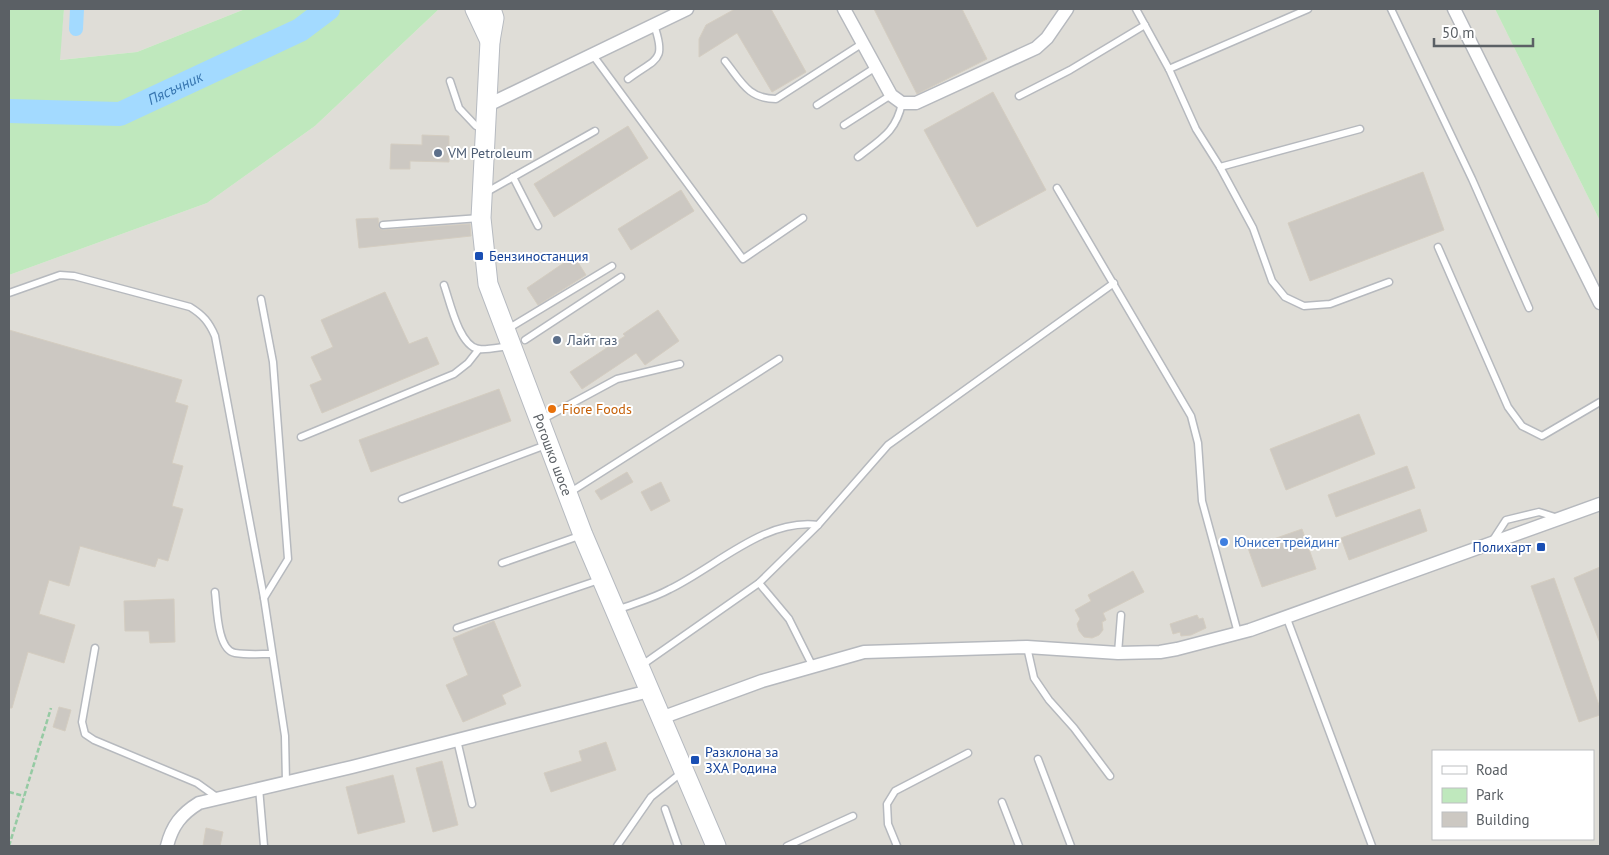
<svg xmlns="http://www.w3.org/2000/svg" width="1609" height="855" viewBox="0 0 1609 855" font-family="'PT Sans',sans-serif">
<rect width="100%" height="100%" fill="#efece3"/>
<g fill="#dfddd7" fill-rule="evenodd">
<path d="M64,9H245L137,52L59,60Z"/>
<path d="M439,9H1495L1600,221V846H9V275L207,203L315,126ZM1433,751H1593V839H1433Z"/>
</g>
<g fill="#bfe8bd">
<path d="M9,9H64L60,60L137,52L245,9H439L315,126L207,203L9,275Z"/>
<path d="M1495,9H1600V221Z"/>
</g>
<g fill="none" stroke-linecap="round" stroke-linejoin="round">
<path stroke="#a3daff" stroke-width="14" d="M76,29L77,9"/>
<path stroke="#a3daff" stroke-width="24" id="s1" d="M9,111L120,114L300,30L328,9"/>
</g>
<g fill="#ccc8c2" stroke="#d4cdc1">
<path d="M735,9H771L806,72L772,92L737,33L699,57V39L706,25Z"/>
<path d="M874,9H962L987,59L917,94Z"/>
<path d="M993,92L1046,190L977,227L924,130Z"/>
<path d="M628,126L648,158L554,217L534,184Z"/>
<path d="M422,135L449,136V162L410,161V169H390L391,144L422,145Z"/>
<path d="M1423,172L1444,230L1310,281L1288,223Z"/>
<path d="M681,190L694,211L631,250L618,229Z"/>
<path d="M378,218L379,228L383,230L470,224L471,236L359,248L356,219Z"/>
<path d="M574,256L586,275L538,305L527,288Z"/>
<path d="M385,292L409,344L427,337L439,364L322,413L310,385L322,380L311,357L333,347L321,320Z"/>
<path d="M658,310L679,341L645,365L636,353L582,389L570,372L625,336L623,334Z"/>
<path d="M9,330L182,380L175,402L188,406L172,463L183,466L172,506L183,509L168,561L158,558L155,567L80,546L69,586L49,580L39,614L75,625L64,663L28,652L12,708H9Z"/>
<path d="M499,389L511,421L371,472L359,440Z"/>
<path d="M1359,414L1375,454L1286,490L1270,449Z"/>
<path d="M1407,466L1415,488L1336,517L1328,495Z"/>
<path d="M627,472L633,482L601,500L595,491Z"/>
<path d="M661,482L670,501L651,511L641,492Z"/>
<path d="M1420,509L1427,531L1349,560L1341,538Z"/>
<path d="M1302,529L1316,569L1262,587L1248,548Z"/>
<path d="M1600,567V643L1574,578Z"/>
<path d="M1133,571L1144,592L1103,613L1106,620L1102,622L1103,630L1099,635L1092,638L1084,637L1079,631L1077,624L1080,619L1075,610L1091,601L1088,595Z"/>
<path d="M1554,578L1600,708V715L1579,722L1531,586Z"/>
<path d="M174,599L175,642L150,643L149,631H125L124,601Z"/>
<path d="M1197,615L1199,619L1203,618L1206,628L1191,635L1181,636L1180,632L1173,634L1170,624Z"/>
<path d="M494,621L521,686L502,695L506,704L463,722L446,685L468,675L453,638Z"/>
<path d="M59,707L71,710L65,731L53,727Z"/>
<path d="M606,742L616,770L551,792L544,773L582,761L579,751Z"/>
<path d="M442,761L458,825L433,832L416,768Z"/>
<path d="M393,775L405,822L358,834L346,787Z"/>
<path d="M206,828L223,832L220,846H203Z"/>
</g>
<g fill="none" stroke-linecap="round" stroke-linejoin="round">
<g stroke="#b6b9be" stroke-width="9">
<g id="service">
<path d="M1136,9L1169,69L1196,129L1220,167L1253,228L1272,281L1285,297L1304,306L1330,304L1389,282"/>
<path d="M1391,9L1472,179L1529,308"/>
<path d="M592,54L743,259L803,218"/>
<path d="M725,61C741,81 748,99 776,99L863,43"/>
<path d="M1169,69L1308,9"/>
<path d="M628,79C656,58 667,62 654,25"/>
<path d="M450,81L459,108L476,126"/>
<path d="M1019,96L1070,70L1145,25"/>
<path d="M817,105L876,67"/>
<path d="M844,125L891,95"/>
<path d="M858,157C881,139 896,132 902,103"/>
<path d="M1220,167L1360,129"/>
<path d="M513,177L538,226"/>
<path d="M1057,188L1191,416L1198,443L1202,501L1238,633"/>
<path d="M485,193L595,131"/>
<path d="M383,225L480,218"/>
<path d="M1438,247L1508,407L1522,426L1542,436L1600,402"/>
<path d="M444,285C450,302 459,345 478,349C488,350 500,347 510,346"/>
<path d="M9,293L60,275L74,276L190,307C203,315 209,322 215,336L264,598L285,736L286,782"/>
<path d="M261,299L273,362L288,559L264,598"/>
<path d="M506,330L612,266"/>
<path d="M525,340L621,277"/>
<path d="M541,420L617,379L680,364"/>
<path d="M301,437L454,374L468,363L479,349"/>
<path d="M569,493L779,359"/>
<path d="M402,499L546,445"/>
<path d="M1493,540L1506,520L1539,512L1558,518"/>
<path d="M502,563L582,535"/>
<path d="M759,583L789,619L813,667"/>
<path d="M215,592C217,607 217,650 235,653C247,655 260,654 271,654"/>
<path d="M617,610C635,603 654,598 670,589C717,566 765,518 818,525"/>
<path d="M1286,616L1372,846"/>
<path d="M457,628L599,580"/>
<path d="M1027,647L1034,678L1049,700L1074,728L1110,776"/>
<path d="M95,648L82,722L85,734L94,740L197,783L218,798"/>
<path d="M1118,653L1121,615"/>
<path d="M642,665L759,583L818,525L888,445L1114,283"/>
<path d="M457,740L472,804"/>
<path d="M1038,759L1071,846"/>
<path d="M259,788L264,846"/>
<path d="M1002,802L1019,846"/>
<path d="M665,809L678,846"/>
<path d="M617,846L651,797L681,773"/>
<path d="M787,846L853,816"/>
<path d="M897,846L888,824L887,804L895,791L968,753"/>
</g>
</g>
<g stroke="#b6b9be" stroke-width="15">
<g id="minor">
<path d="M844,9L891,95L902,103H916L1036,48L1047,38L1067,9"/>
<path d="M1454,9L1600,303"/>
<path d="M488,105L687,9"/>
<path d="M661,718L762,681L864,652L1027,647L1118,653L1160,652L1177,649L1250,630L1600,504"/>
<path d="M167,846C172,826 181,814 199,803L352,767L649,691"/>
</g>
</g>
<g stroke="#b6bac0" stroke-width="21">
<g id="secondary">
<path d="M475,9L490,41"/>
<path id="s2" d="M491,9L494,18L490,41L481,218L488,284L583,535L716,846"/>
</g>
</g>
<g stroke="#95caa3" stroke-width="2.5" stroke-dasharray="5 2.5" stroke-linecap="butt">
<path d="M9,792L24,796"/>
<path d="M9,846L51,708"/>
</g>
<use href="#service" stroke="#fff" stroke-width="6"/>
<use href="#minor" stroke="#fff" stroke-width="12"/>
<use href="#secondary" stroke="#fff" stroke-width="19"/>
</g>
<g fill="#5c6f8a" stroke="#fff" stroke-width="2">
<circle cx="438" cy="153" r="5"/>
<circle cx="557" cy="340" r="5"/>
</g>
<g fill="#1a4fb4" stroke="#fff" stroke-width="2">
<rect x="474" y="251" width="10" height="10" rx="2.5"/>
<rect x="1536" y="542" width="10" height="10" rx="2.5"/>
<rect x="690" y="755" width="10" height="10" rx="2.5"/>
</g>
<circle fill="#e8710a" stroke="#fff" stroke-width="2" cx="552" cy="409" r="5"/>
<circle fill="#3f7fe0" stroke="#fff" stroke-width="2" cx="1224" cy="542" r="5"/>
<g text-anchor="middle" stroke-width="4" stroke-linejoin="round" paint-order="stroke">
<g font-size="14" fill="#4e5e75" stroke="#fff" text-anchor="start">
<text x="448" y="158">VM Petroleum</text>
<text x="567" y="345">Лайт газ</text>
</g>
<g font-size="14" fill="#164399" stroke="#fff" text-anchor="start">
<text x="489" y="261">Бензиностанция</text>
<text x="1531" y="552" text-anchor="end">Полихарт</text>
<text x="705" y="757">Разклона за<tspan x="705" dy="16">ЗХА Родина</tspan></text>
</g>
<g font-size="14" fill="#c56008" stroke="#fff" text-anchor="start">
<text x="562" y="414">Fiore Foods</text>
</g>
<g font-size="14" fill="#5b6065" stroke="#fff">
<text dy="5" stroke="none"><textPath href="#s2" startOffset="459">Рогошко шосе</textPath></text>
</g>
<g font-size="14" fill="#366cbe" stroke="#fff" text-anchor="start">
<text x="1234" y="547">Юнисет трейдинг</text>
</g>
<g font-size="15" font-style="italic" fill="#3675b0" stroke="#fff">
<text dy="5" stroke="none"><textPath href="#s1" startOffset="172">Пясъчник</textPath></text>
</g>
</g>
<rect width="1609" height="855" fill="none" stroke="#5b6065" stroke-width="20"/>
<rect x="1432" y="750" width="162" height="90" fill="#ffffff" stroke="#bdbfc1"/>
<rect x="1442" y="766" width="25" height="8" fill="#ffffff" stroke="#bdbfc1"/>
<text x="1476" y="775" font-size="15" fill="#5b6065">Road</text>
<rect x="1442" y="788" width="25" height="15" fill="#bfe8bd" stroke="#bdbfc1"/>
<text x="1476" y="800" font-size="15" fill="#5b6065">Park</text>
<rect x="1442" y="812" width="25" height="15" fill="#ccc8c2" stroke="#bdbfc1"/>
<text x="1476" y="825" font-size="15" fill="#5b6065">Building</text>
<path d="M1434 38v8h99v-8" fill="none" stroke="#5b6065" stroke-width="2.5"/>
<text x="1442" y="38" font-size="15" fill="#5b6065" stroke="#ffffff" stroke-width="4" paint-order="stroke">50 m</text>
</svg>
